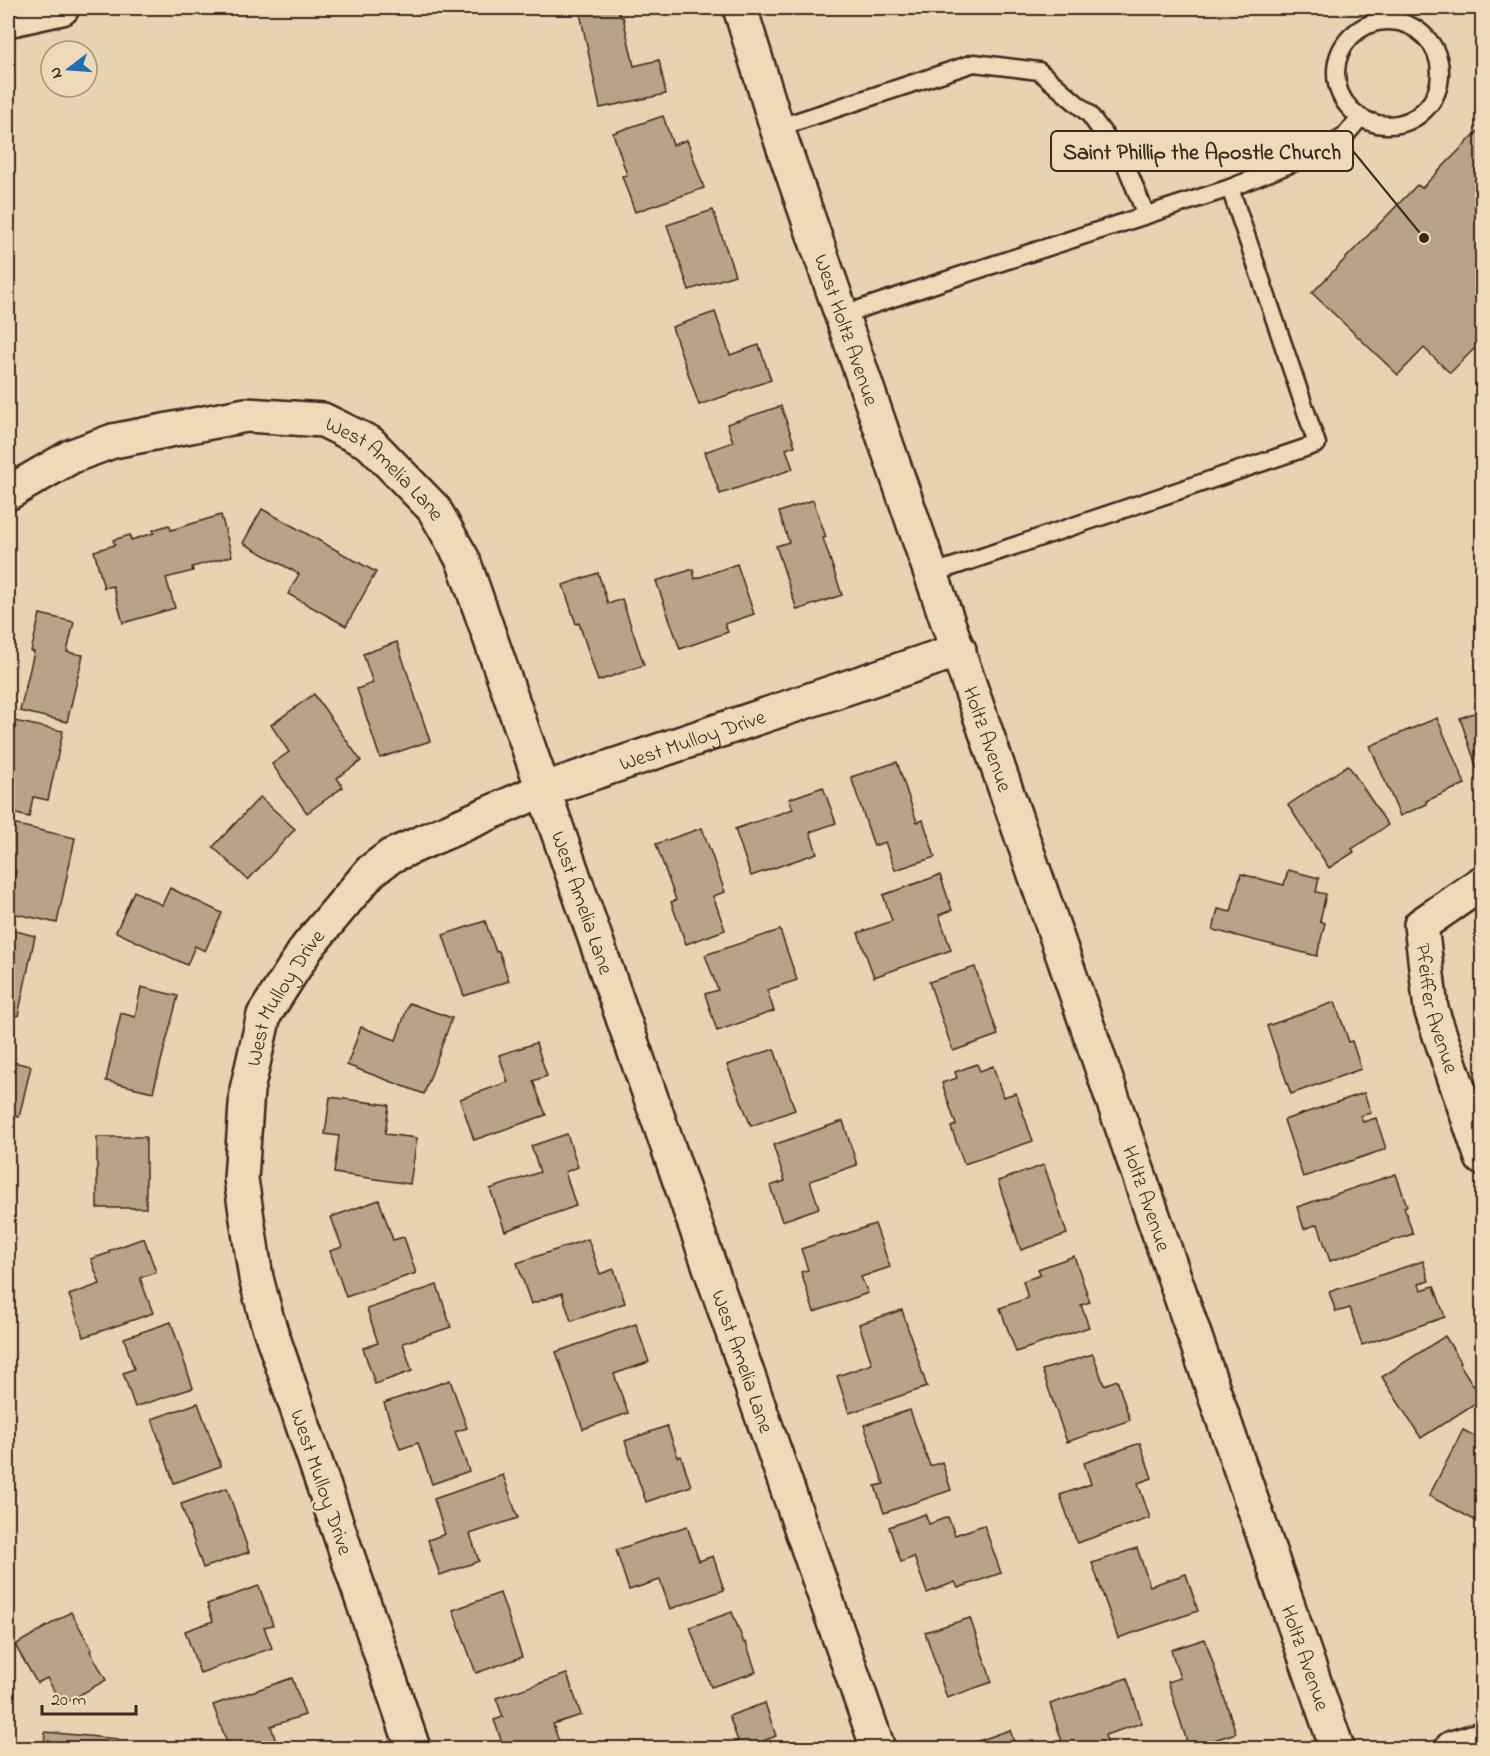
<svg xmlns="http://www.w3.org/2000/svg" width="1490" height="1756" viewBox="0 0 1490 1756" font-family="'Indie Flower',sans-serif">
<rect width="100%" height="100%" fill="#e7d3b2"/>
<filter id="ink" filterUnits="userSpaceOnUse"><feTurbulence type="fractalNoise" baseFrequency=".0167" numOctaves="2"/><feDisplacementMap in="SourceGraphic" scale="12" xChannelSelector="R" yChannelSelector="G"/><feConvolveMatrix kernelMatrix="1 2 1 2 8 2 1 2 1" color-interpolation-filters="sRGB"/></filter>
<g filter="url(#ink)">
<g fill="#b7a488" stroke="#3b2a1e" stroke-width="1.5">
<path d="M579,8H618L620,17H623L634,66L659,60L666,94L600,108Z"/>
<path d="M663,116L673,145L687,140L704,188L635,212L622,176L627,175L613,133Z"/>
<path d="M1482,123V288L1476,294L1482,301V341L1450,373L1424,348L1398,375L1312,293L1417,185L1422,188L1478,131Z"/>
<path d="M713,210L735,275L689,290L667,225Z"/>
<path d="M715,312L730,355L759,345L771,380L699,405L672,327Z"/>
<path d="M781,406L795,446L786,449L793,469L720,494L705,452L733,442L727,424Z"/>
<path d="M813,500L826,537L823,538L842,595L797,610L776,546L789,542L779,512Z"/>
<path d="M262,509L376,572L346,626L288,594L299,574L243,543Z"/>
<path d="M221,515L232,556L192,567L193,571L166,578L175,608L123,623L113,586L104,588L94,551L115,545L113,540L130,535L131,540L154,533L153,530L169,525L171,530Z"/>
<path d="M737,564L754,614L725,624L728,632L680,649L656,581L693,569L695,579Z"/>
<path d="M598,573L608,604L622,599L644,665L598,681L579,623L576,624L563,585Z"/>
<path d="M40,614L74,622L67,652L83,655L67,722L20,711L34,652L31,651Z"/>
<path d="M397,642L430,741L380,758L357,689L373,683L363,654Z"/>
<path d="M314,694L361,761L337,778L343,787L307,813L272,764L289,752L271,725Z"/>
<path d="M1482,710V783L1460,718Z"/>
<path d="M1437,718L1465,784L1426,801L1427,804L1400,816L1370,746Z"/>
<path d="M14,721L63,731L48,800L33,797L29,817L8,812V753Z"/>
<path d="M897,762L917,822L923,820L935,857L895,870L885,842L874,846L851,777Z"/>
<path d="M1348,765L1388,825L1352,849L1354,852L1329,868L1288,805Z"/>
<path d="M823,787L836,823L810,832L817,853L751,876L735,829L793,809L789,799Z"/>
<path d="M260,797L295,829L248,880L213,847Z"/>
<path d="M8,823L75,838L57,923L8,912L16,871L8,869Z"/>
<path d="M702,828L725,892L713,896L725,930L686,944L671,902L676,900L656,844Z"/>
<path d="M1288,870L1319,878L1316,892L1326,894L1320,921L1325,923L1317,956L1213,930L1218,909L1231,912L1241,874L1284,885Z"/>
<path d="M940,875L952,910L939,915L951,950L874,977L858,933L892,921L883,895Z"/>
<path d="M170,888L222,913L205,951L195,946L187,965L116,932L134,891L162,905Z"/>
<path d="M485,921L496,952L499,951L509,981L464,996L443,935Z"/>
<path d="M8,929L35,936L18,1016L8,1013Z"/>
<path d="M780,930L797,980L767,990L774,1011L717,1031L705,994L718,990L705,955Z"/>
<path d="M975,967L998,1035L953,1051L929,982Z"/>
<path d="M141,987L178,996L153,1092L106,1081L121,1013L135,1017Z"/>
<path d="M1335,1002L1349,1042L1352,1041L1361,1069L1291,1094L1267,1026Z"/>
<path d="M409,1003L452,1018L424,1094L347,1065L361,1027L396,1040Z"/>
<path d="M536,1043L547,1076L533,1081L546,1115L474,1140L460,1099L508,1082L499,1055Z"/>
<path d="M774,1049L795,1110L751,1126L727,1065Z"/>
<path d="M8,1061L31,1066L19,1117L8,1114Z"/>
<path d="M977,1064L980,1071L993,1066L1003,1097L1016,1093L1033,1141L964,1164L951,1127L956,1125L942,1083L957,1078L955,1072Z"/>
<path d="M1364,1093L1371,1113L1360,1116L1363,1122L1376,1118L1386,1149L1303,1177L1284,1120Z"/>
<path d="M330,1097L389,1105L385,1134L417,1138L410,1184L334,1173L339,1136L325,1134Z"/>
<path d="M843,1121L857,1165L810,1181L819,1208L782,1221L770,1186L785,1181L773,1145Z"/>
<path d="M567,1134L578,1167L565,1172L576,1206L505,1231L490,1189L540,1172L531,1146Z"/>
<rect x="97" y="1137" width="49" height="71"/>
<path d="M1044,1165L1067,1234L1021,1250L998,1181Z"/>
<path d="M1396,1174L1407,1206L1404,1207L1413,1234L1330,1261L1318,1224L1304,1229L1297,1207Z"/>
<path d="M379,1200L393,1240L404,1237L416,1273L346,1297L330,1251L342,1247L331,1217Z"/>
<path d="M875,1224L890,1267L861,1277L868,1293L814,1312L801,1272L808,1270L801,1249Z"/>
<path d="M144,1238L156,1272L140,1278L153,1313L84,1337L69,1295L100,1284L91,1259L109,1253L108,1251Z"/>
<path d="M588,1239L600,1274L614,1269L625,1303L571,1321L562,1293L531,1304L517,1263Z"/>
<path d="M1074,1256L1090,1302L1081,1305L1089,1327L1016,1352L1000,1308L1028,1298L1023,1281L1041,1275L1038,1269Z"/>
<path d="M1423,1261L1429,1281L1419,1284L1421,1290L1434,1286L1445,1317L1362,1345L1350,1308L1336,1312L1329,1292Z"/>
<path d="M437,1285L451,1327L403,1343L412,1371L375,1384L363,1348L378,1343L367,1309Z"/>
<path d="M902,1310L927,1387L849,1413L837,1376L872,1364L859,1324Z"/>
<path d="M171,1322L193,1388L135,1407L123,1373L134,1369L124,1338Z"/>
<path d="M636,1324L649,1362L614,1374L628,1413L583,1429L556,1352Z"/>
<path d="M1445,1336L1461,1362L1459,1363L1482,1399L1421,1438L1382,1377Z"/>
<path d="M1093,1354L1104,1385L1117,1380L1130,1420L1067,1442L1042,1370Z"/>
<path d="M450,1380L467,1428L455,1432L469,1471L432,1484L418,1443L400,1449L384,1403Z"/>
<path d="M198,1403L221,1466L174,1483L152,1419Z"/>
<path d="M910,1410L930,1466L942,1462L951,1490L884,1513L875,1486L884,1484L864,1425Z"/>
<path d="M667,1426L678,1457L681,1456L691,1486L646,1502L625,1441Z"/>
<path d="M1463,1430L1482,1440V1524L1429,1496Z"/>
<path d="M1140,1443L1152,1478L1138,1483L1150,1518L1077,1543L1060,1495L1091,1484L1084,1463Z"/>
<path d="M503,1475L518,1518L470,1534L479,1561L440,1575L428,1540L445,1534L434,1499Z"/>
<path d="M227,1488L249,1552L203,1568L181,1504Z"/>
<path d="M925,1514L929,1524L948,1517L955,1535L984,1525L1001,1573L958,1588L955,1582L927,1593L914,1557L901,1562L889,1527Z"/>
<path d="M687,1526L699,1561L713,1556L724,1590L670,1609L660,1580L629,1590L616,1550Z"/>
<path d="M1137,1548L1150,1586L1186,1574L1198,1611L1118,1638L1092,1563Z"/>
<path d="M8,1574L13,1576L8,1602Z"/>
<path d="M259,1586L273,1625L264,1627L272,1648L200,1673L185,1631L213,1621L207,1604Z"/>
<path d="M500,1593L522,1657L476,1673L453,1610Z"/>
<path d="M71,1612L92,1650L90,1651L106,1680L62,1705L47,1678L37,1683L15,1645Z"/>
<path d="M732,1612L744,1643L746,1642L756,1672L711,1687L690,1627Z"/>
<path d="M970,1618L992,1682L947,1698L925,1632Z"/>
<path d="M1205,1639L1236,1733L1189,1748L1168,1682L1180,1678L1171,1650Z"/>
<path d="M567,1674L581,1715L553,1724L559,1742L540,1748H504L494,1720L503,1717L496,1698Z"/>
<path d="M292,1678L305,1715L271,1726L278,1748H229L213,1705Z"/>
<path d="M1127,1678L1142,1723L1105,1735L1109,1748H1064L1050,1704Z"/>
<path d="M765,1703L776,1736L763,1741L765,1748H718L738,1741L729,1716Z"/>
<path d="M1010,1730L1016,1748H965L964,1746Z"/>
<path d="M45,1732L118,1739L117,1748H44Z"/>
</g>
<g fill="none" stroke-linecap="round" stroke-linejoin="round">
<g stroke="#3b2a1e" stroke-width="21">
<g id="service">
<circle cx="1388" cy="73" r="52"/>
<path d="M777,128L974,63L1039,71L1089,114L1125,163L1146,215"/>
<path d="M1230,188L1313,155L1344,137L1360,118"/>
<path d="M842,315L974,271L1230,188L1317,444L931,574"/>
</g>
</g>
<g stroke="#3b2a1e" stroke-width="38">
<g id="minor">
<path id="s1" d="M740,8L777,128L1337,1748"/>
<path d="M8,20L62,8"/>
<path id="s2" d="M8,493L72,456L113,441L246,415L323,420L370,443L434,509L463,560L878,1748"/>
<path id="s3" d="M1482,883L1421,925L1431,1009L1482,1158"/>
<path id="s4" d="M413,1748L267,1320L256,1278L241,1179L247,1090L264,1015L308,946L371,871L391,856L542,790L959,650"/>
</g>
</g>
<g stroke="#3b2a1e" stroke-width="38">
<path id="tertiary" d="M1452,1748L1482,1739"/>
</g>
<use href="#service" stroke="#eedab8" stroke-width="16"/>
<use href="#minor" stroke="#eedab8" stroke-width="33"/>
<use href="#tertiary" stroke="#eedab8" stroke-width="33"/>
</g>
</g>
<g text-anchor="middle" stroke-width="4.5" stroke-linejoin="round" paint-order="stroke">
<g font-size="21" fill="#3b2a1e" stroke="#eedab8">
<text dy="7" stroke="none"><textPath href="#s1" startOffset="339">West Holtz Avenue</textPath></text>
<text dy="7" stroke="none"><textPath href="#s2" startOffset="410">West Amelia Lane</textPath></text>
<text dy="7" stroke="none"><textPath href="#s4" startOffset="1290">West Mulloy Drive</textPath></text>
<text dy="7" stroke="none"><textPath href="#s1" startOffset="772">Holtz Avenue</textPath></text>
<text dy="7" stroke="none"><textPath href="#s2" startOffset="896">West Amelia Lane</textPath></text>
<text dy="7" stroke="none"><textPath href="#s4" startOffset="786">West Mulloy Drive</textPath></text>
<text dy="7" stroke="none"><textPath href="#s3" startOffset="159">Pfeiffer Avenue</textPath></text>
<text dy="7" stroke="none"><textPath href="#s1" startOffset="1258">Holtz Avenue</textPath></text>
<text dy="7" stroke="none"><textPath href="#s2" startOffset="1382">West Amelia Lane</textPath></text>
<text transform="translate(322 1482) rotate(71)" y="7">West Mulloy Drive</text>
<text dy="7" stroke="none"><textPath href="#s1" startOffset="1744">Holtz Avenue</textPath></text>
</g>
</g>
<path fill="none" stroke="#3b2a1e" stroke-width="2" d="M1424 238L1353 151"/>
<circle fill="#3b2a1e" stroke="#eedab8" stroke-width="2" cx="1424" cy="238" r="6"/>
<rect fill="#eedab8" stroke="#3b2a1e" stroke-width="2" x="1051" y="131" width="302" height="40" rx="6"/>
<g font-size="22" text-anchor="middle" font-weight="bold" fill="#3b2a1e">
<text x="1202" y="159">Saint Phillip the Apostle Church</text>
</g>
<rect width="1490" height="1756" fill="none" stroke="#eedab8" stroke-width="30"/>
<rect x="15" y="15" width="1460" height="1726" fill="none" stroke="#3b2a1e" stroke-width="2" filter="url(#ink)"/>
<g transform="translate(69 69) rotate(253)"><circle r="28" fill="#eedab8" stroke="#a6947a" stroke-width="1.5"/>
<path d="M0-4.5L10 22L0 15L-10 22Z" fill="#1f6fb2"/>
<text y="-9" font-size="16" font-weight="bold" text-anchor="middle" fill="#3b2a1e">N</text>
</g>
<path d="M42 1705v9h94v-9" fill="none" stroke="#3b2a1e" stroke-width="3"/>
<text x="51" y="1705" font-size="18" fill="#3b2a1e" stroke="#eedab8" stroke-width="4.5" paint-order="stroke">20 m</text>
</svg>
